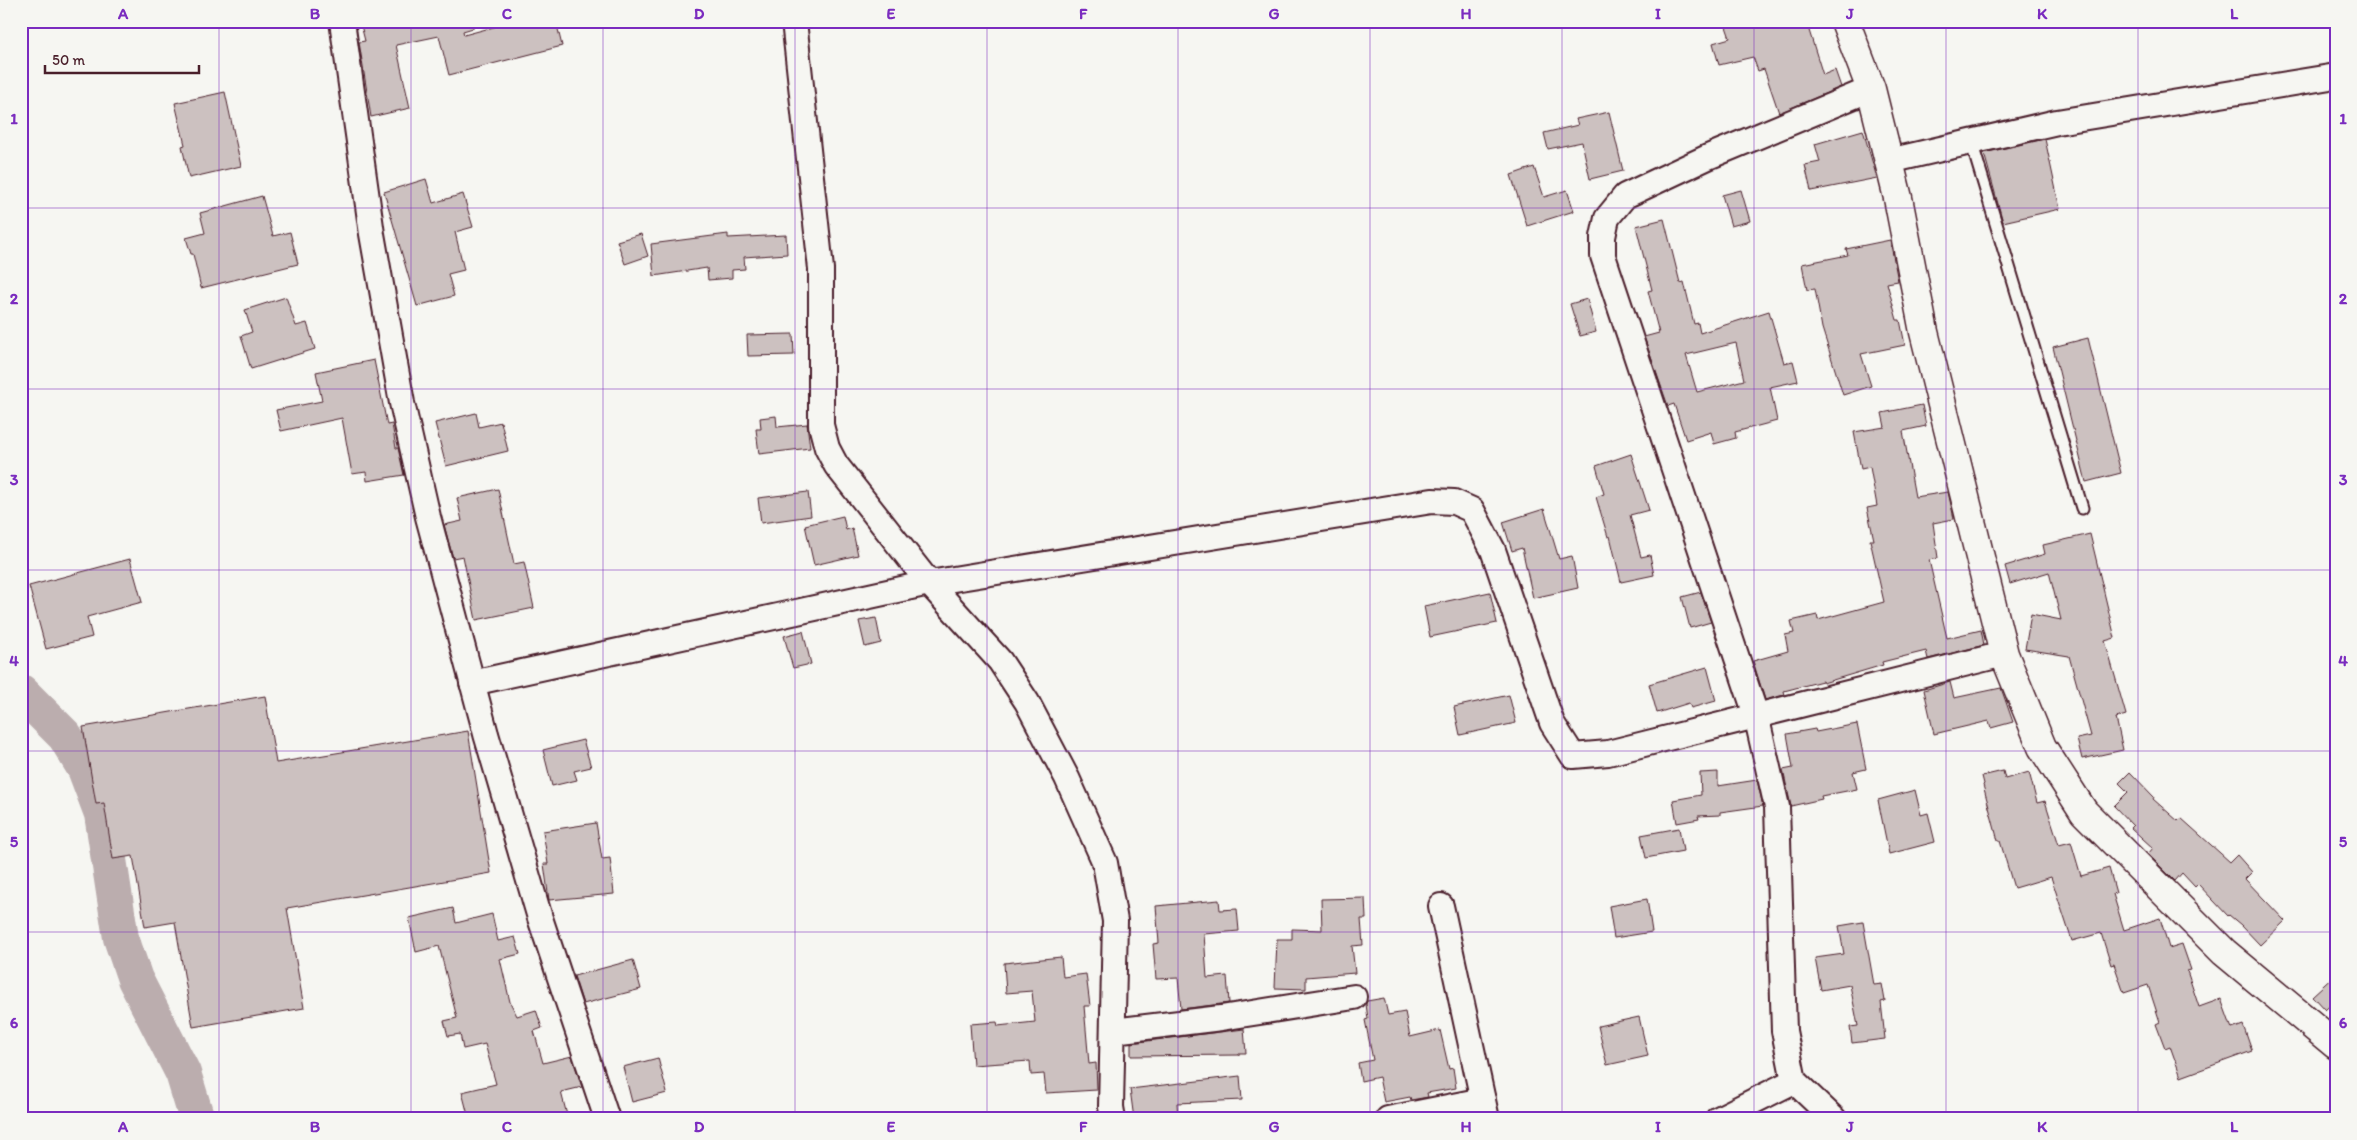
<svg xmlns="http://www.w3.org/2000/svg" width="2357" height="1140" viewBox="0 0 2357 1140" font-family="Itim,sans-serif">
<rect width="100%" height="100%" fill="#f6f6f2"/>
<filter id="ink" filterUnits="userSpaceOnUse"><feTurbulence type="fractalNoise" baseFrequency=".02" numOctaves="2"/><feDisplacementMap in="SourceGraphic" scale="10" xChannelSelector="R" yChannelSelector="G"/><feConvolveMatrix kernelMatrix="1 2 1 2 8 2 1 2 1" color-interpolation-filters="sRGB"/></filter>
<g filter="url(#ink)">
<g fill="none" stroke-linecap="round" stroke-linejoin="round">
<path stroke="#bbadae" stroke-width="36" d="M21,692L65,736L85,769L102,814L121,938L135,979L183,1073L197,1119"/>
</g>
<g fill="#ccc1c0" stroke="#4a1f2b" fill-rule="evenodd">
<path d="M360,21H473V28L463,31L464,35L516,21H556L562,46L449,75L439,36L396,45L410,108L371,117L359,42L365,41Z"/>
<path d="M1724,21H1789L1790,26L1806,21L1823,75L1835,70L1841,87L1779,113L1764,69L1758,71L1753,57L1719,65L1713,43L1730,38Z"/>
<path d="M225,92L241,166L189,178L182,146L185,145L175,103Z"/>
<path d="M1609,112L1623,171L1590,179L1582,142L1548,149L1544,133L1578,125L1576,119Z"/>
<path d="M1863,130L1877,178L1811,191L1805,165L1820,162L1815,144Z"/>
<path d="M2045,139L2060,209L2003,222L1984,153Z"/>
<path d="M1534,167L1544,197L1567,190L1574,211L1527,226L1511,175Z"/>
<path d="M426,179L433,203L463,194L473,227L455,232L464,270L448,274L454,296L417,306L384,192Z"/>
<path d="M1741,190L1750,221L1731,226L1722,195Z"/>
<path d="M262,196L273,236L290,232L298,264L201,288L193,254H191L186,238L205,233L200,213Z"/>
<path d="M1664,219L1680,283L1684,282L1694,324L1698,323L1700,333L1769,311L1784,363L1793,361L1798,381L1770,387L1777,421L1735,432L1736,438L1714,444L1711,432L1686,440L1674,404L1668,406L1644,337L1659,333L1648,291L1652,290L1636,226ZM1736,343L1744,380L1697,392L1686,355Z"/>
<path d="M641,234L648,256L625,264L617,241Z"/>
<path d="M728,234V238L786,235L787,254L744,257L745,269L732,270V278L708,280L707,268L654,276L651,244Z"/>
<path d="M1890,240L1898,281L1887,283L1897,320H1900L1905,345L1861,354L1871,386L1843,395L1822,328L1815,289L1807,290L1802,264L1848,255L1846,249Z"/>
<path d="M286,297L296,326L307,323L315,349L251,369L241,336L252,332L245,310Z"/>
<path d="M1587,299L1596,332L1580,336L1570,304Z"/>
<path d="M793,334L794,355L748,356L747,335Z"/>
<path d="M2088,338L2121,473L2086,482L2053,347Z"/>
<path d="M374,360L387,425L392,424L396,448H398L404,475L367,481L366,472L352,474L342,418L281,431L276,410L322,401L316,372Z"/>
<path d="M1922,405L1926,426L1903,431L1915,497L1948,492L1953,514L1954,519L1933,523L1938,558L1929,560L1947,638L1981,630L1984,645L1928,659L1926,651L1882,662L1883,665L1823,683L1822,681L1784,691L1785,695L1765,700L1753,661L1788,651L1785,635L1794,633L1791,621L1817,615L1818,620L1884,602L1870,540H1874L1867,508L1877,506L1870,467L1861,469L1854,432L1885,427L1882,413Z"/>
<path d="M476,413L479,427L501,422L508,451L446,466L435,423Z"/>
<path d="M776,416L777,427L807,424L810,448L759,454L756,429H761L760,418Z"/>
<path d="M1631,454L1649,510L1630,515L1641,557L1650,555L1654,575L1621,582L1610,536L1608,537L1596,497L1604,494L1596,466Z"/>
<path d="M498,489L514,564L524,562L534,608L476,620L463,556L453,558L444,525L462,521L457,498Z"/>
<path d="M808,492L811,516L761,523L758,498Z"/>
<path d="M1544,509L1559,559L1572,556L1578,588L1533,598L1522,548L1512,551L1503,522Z"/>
<path d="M843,516L846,530L852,528L858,555L814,565L805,525Z"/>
<path d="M2090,534L2115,638L2105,641L2126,715L2116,718L2123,750L2082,759L2077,739L2091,736L2069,656L2025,649L2031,614L2061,620L2049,572L2010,584L2005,566L2045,554L2043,545Z"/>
<path d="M130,559L142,602L87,617L92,637L46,649L29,586Z"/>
<path d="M1490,592L1497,623L1430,637L1424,606Z"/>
<path d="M1701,592L1711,622L1690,628L1682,597Z"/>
<path d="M876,618L881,643L865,647L859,621Z"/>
<path d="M803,631L811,664L793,668L784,636Z"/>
<path d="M1707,667L1716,701L1691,708L1689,703L1657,713L1649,684Z"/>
<path d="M1950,682L1954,698L2001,688L2013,722L1991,728L1989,721L1934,734L1924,690Z"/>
<path d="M1509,695L1516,723L1460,735L1454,707Z"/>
<path d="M265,696L276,763L468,731L491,873L287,908L304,1008L193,1027L175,922L145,927L133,856L113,859L104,803L96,804L83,727Z"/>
<path d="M1857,724L1866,769L1853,772L1857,789L1821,796L1822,799L1791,806L1783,770L1793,768L1787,734L1815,729L1816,732Z"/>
<path d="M583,740L591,767L574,771L577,780L552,786L543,750Z"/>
<path d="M2003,771L2005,779L2029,772L2037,803L2045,801L2059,845L2071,842L2081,876L2109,868L2116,893L2113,894L2124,930L2160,918L2169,948L2182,944L2191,970L2187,971L2199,1007L2221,999L2232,1029L2243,1025L2252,1051L2181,1077L2170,1046L2165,1048L2156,1024L2160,1022L2148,985L2124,993L2114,964L2111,965L2101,933L2072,941L2051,877L2014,888L2000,841H1998L1983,785L1984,784L1982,776Z"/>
<path d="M1718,772V786L1757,780L1763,806L1720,812V815L1698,816L1699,819L1677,823L1673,800L1701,795L1700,773Z"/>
<path d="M2130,772L2154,797L2153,799L2178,821L2181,818L2230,862L2237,855L2252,872L2245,879L2285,921L2260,945L2241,925L2229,915L2228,916L2198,884L2195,887L2182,873L2175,881L2148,854L2153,848L2131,828L2133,826L2114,806L2128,792L2119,783Z"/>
<path d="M1915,790L1921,815L1928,813L1935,842L1889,854L1878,800Z"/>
<path d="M596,823L602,859L610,858L614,894L549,900L544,864H548L543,831Z"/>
<path d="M1679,828L1683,851L1646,858L1641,835Z"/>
<path d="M1365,898L1366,919H1361L1363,945L1352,946L1355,973L1306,977V989L1275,988L1277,939H1292V929L1322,930L1321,899Z"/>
<path d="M1647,899L1652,932L1614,938L1609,906Z"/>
<path d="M1219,900L1220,910L1237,909L1239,931L1204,934L1207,978L1227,976L1229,1003L1181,1009L1178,978L1156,979L1153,944L1159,943L1156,906Z"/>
<path d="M453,908L456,923L492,914L498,941L515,937L520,954L500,959L510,1002L517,1016L536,1010L542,1028L534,1031L543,1063L572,1056L582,1087L561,1092L568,1119H469L462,1092L496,1084L485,1044L463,1049L460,1034L448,1036L444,1021L457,1018L439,946L416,952L409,918Z"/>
<path d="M1863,922L1874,985L1882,984L1885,1001L1881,1002L1885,1039L1852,1043L1850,1027L1858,1026L1850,985L1821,990L1815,958L1844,954L1839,926Z"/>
<path d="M1061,957L1063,977L1086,974L1090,1006H1084L1089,1064L1096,1063L1097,1090L1046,1093L1044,1074L1031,1075L1030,1061L973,1065L970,1024L997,1022L998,1026L1035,1022L1032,991L1006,993L1004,963Z"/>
<path d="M633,960L641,989L583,1004L574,976Z"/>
<path d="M2336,974V1000L2325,1010L2312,996Z"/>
<path d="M1384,998L1388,1015L1405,1012L1410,1037L1440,1030L1449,1069L1453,1068L1456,1088L1427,1093L1428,1097L1411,1100L1410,1097L1384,1102L1379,1077L1361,1081L1358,1063L1373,1060L1365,1020L1368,1019L1366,1004L1367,1001Z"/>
<path d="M1639,1017L1648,1056L1607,1065L1598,1026Z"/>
<path d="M1244,1029L1246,1053H1239V1055L1131,1056V1043Z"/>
<path d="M658,1058L667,1093L632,1102L623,1067Z"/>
<path d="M1240,1076L1242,1100L1177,1103L1178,1119H1134L1130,1089Z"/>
</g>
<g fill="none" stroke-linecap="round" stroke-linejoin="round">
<g stroke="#4a1f2b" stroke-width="15">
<path id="lane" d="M1971,141L2082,508"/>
</g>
<g stroke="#4a1f2b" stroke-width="28">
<g id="street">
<path d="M342,21L372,234L402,403L428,517L486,734L540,918L607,1119"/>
<path d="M794,21L821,269V425L827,448L836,465L929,583L1000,661L1027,702L1067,778L1105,863L1115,921L1111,1107L1113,1119"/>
<path d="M1889,161L2057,122L2336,76"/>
<path d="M472,683L929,583L1432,501L1454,502L1472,510L1493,550L1552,723L1573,756L1608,753L2004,654"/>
<path d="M1441,906L1487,1119"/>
<path d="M1113,1031L1221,1018L1354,997"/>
<path d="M1388,1119L1483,1100"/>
<path d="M1718,1119L1794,1081"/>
<path d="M1834,1119L1794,1081L1784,1031L1777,807L1756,715L1603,256V237L1607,218L1625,196L1708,157L1871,89"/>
</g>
</g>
<g stroke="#4a1f2b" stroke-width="31">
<path id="secondary" d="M1845,21L1871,89L1898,198L1924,332L2004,654L2042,747L2084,812L2224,952L2336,1045"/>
</g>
<use href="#lane" stroke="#f6f6f2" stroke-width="11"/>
<use href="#street" stroke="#f6f6f2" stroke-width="24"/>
<use href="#secondary" stroke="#f6f6f2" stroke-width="28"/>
</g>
</g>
<path fill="none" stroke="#7b2cbf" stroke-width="1" stroke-opacity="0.55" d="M219,21V1119M411,21V1119M603,21V1119M795,21V1119M987,21V1119M1178,21V1119M1370,21V1119M1562,21V1119M1754,21V1119M1946,21V1119M2138,21V1119M21,208H2336M21,389H2336M21,570H2336M21,751H2336M21,932H2336"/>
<rect width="2357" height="1140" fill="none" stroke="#f6f6f2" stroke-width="55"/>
<path d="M45 65v8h154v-8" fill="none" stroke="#4a1f2b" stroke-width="2.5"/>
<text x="52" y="65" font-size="15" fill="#4a1f2b" stroke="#f6f6f2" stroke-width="4" paint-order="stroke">50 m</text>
<rect x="28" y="28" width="2302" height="1084" fill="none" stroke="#7b2cbf" stroke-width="2"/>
<g font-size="16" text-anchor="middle" font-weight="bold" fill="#7b2cbf">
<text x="123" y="19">A</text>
<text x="315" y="19">B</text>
<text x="507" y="19">C</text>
<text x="699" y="19">D</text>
<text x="891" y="19">E</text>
<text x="1083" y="19">F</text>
<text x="1274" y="19">G</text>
<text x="1466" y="19">H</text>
<text x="1658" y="19">I</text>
<text x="1850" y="19">J</text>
<text x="2042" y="19">K</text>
<text x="2234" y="19">L</text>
<text x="14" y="124">1</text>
<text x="2343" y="124">1</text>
<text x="14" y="304">2</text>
<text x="2343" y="304">2</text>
<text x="14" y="485">3</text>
<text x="2343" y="485">3</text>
<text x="14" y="666">4</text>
<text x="2343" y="666">4</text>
<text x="14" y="847">5</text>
<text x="2343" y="847">5</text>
<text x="14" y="1028">6</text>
<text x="2343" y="1028">6</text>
<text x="123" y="1132">A</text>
<text x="315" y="1132">B</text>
<text x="507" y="1132">C</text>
<text x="699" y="1132">D</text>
<text x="891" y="1132">E</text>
<text x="1083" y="1132">F</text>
<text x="1274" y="1132">G</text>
<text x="1466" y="1132">H</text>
<text x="1658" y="1132">I</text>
<text x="1850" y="1132">J</text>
<text x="2042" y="1132">K</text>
<text x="2234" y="1132">L</text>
</g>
</svg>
